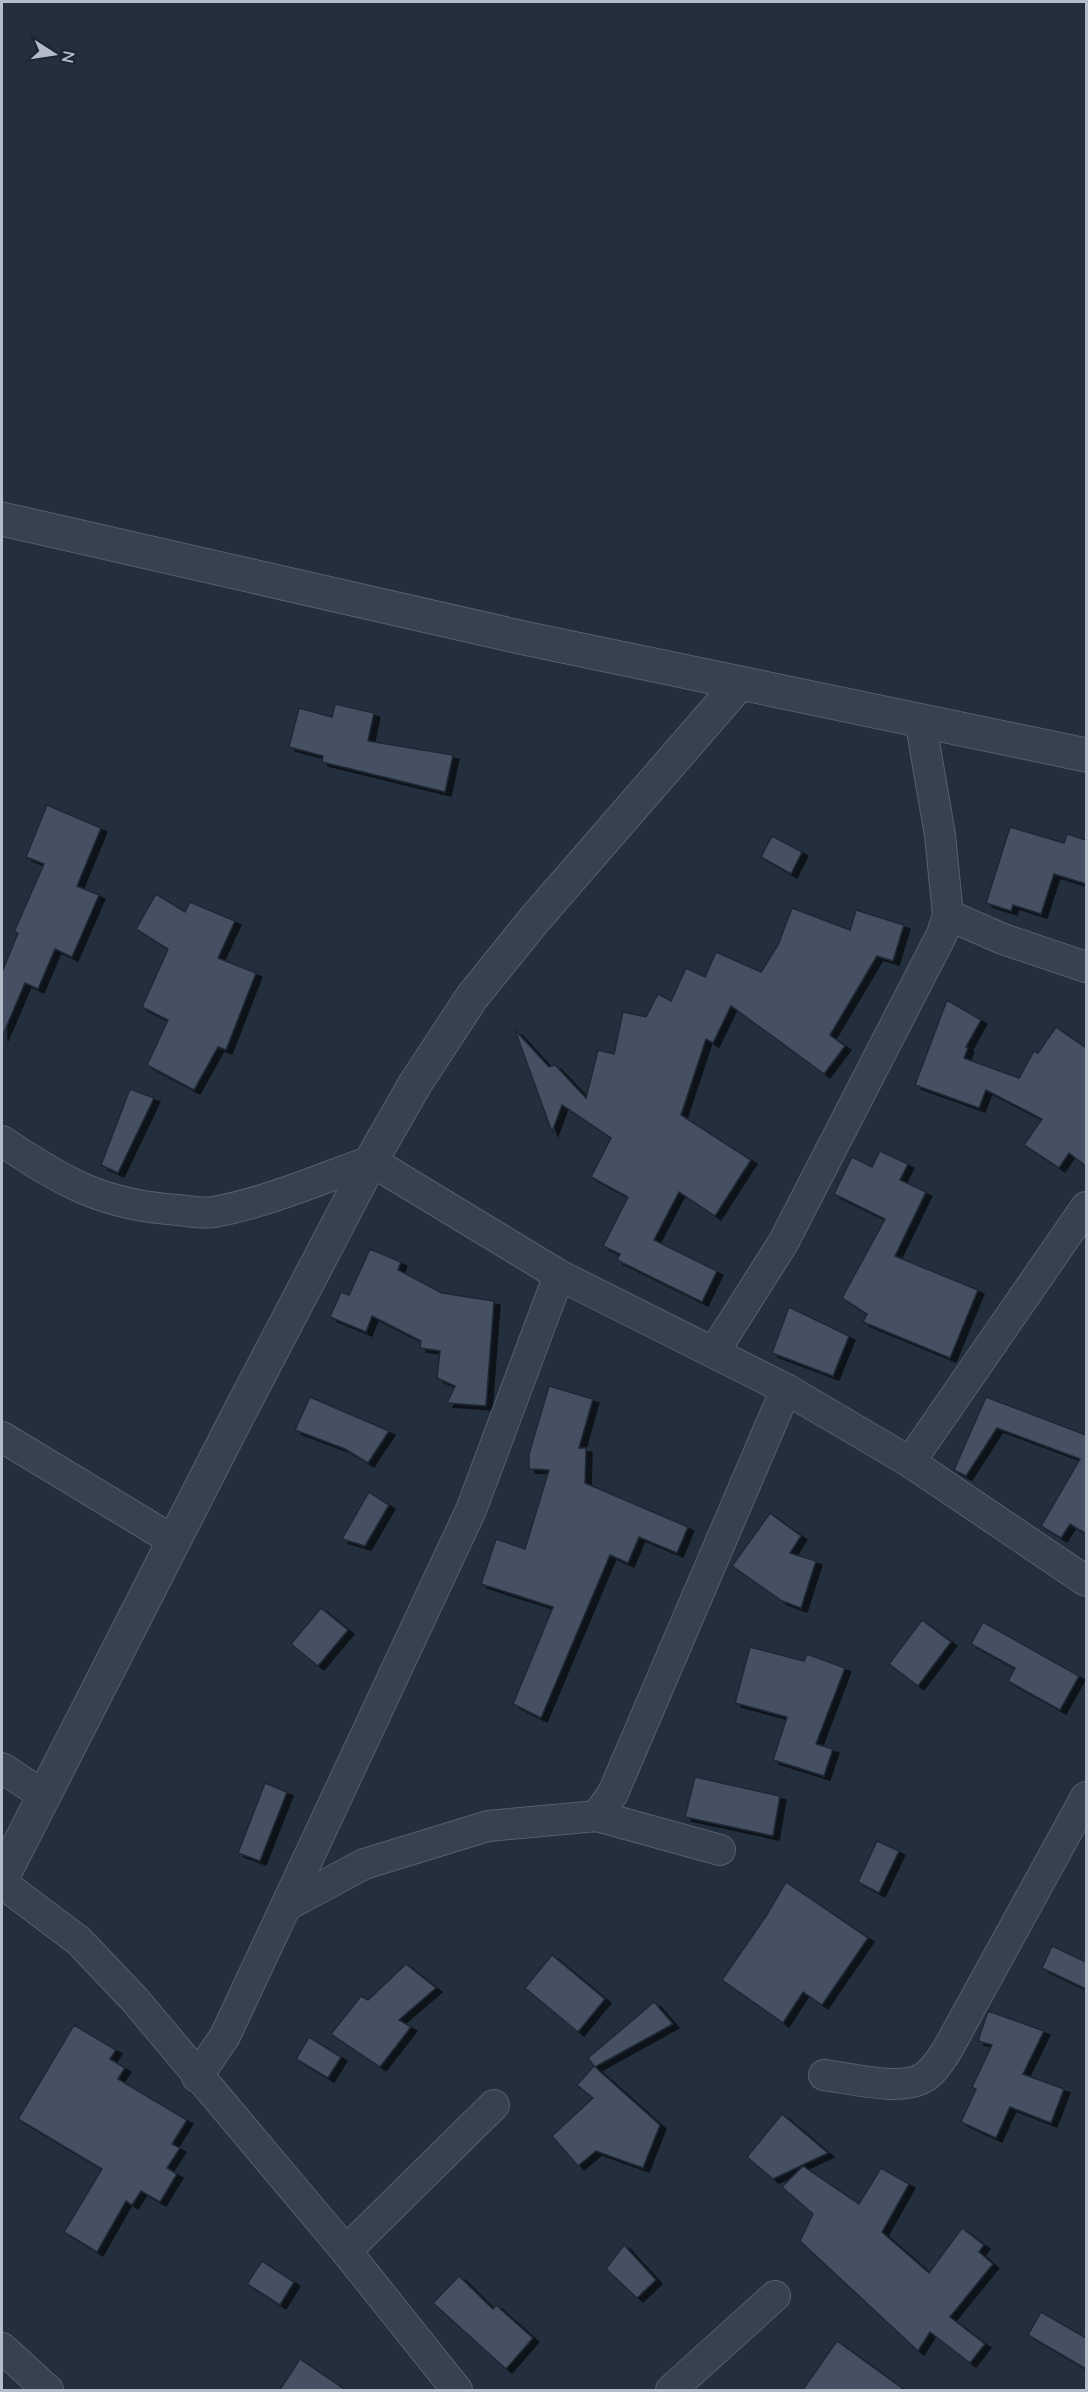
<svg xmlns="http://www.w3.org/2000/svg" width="1088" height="2392" viewBox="0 0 1088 2392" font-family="'Nunito Sans',sans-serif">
<defs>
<filter id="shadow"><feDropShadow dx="6" dy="4" stdDeviation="0" flood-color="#0009"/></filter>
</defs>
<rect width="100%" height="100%" fill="#242f3e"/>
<g fill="#455162" stroke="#1f2835" stroke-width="1.5" filter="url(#shadow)">
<path d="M335,704L374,713L368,741L453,755L445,792L322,762L323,756L289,747L299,708L332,717Z"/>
<path d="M47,805L101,828L77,886L99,895L72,957L55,949L38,989L25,983L2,1037V972L18,933L14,932L44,864L26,857Z"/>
<path d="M1010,827L1064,843L1067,834L1086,840V884L1054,874L1041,914L1013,905L1011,911L986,903Z"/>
<path d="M772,836L802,852L791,874L761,857Z"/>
<path d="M156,894L185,912L190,902L235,921L218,958L256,973L226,1050L218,1047L194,1090L147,1065L168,1020L142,1007L168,949L136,929Z"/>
<path d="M792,908L850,930L856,910L904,925L893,961L877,956L830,1035L845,1046L824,1074L731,1006L713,1043L706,1039L681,1115L751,1160L715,1216L679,1192L654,1240L717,1271L702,1302L617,1260L620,1254L603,1246L628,1197L591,1177L611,1138L562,1105L552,1132L515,1030L549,1067L555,1065L586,1098L598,1050L614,1054L623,1012L646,1017L658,994L671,1001L686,968L705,977L716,952L761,972L778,945Z"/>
<path d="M947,1000L981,1020L966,1047L968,1048L964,1058L1019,1078L1034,1051L1038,1053L1056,1027L1086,1048V1166L1069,1153L1059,1168L1024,1145L1042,1119L986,1090L979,1108L915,1085Z"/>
<path d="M130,1089L154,1098L118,1173L101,1165Z"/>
<path d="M880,1151L908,1164L900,1180L926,1192L895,1256L978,1290L950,1358L863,1322L867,1314L842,1298L885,1219L834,1194L852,1157L872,1167Z"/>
<path d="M370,1249L401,1262L398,1270L442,1293L494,1301L486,1406L447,1403L455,1386L437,1378L440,1351L420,1348L421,1341L372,1316L366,1332L330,1317L341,1292L349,1295Z"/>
<path d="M789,1307L849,1336L833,1376L772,1353Z"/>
<path d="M549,1386L593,1399L579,1448H586L585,1483L688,1527L677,1553L639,1537L628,1563L610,1555L541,1718L513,1704L553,1607L481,1584L496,1539L525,1549L549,1470L529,1469V1454Z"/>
<path d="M310,1397L389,1431L368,1463L345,1449L295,1430Z"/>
<path d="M986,1397L1086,1435V1534L1070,1524L1061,1538L1041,1526L1080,1459L997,1428L966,1476L954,1470Z"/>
<path d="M369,1492L389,1505L365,1546L342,1539Z"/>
<path d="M770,1513L801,1536L790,1553L816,1561L801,1608L782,1601L732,1566Z"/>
<path d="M321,1608L348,1630L318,1666L291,1644Z"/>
<path d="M922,1620L951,1642L918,1686L889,1664Z"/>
<path d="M983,1622L1079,1676L1060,1710L1008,1681L1015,1668L971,1644Z"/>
<path d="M750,1647L804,1661L807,1654L845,1668L816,1744L833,1749L824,1776L773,1760L787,1717L735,1703Z"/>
<path d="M695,1777L780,1796L773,1836L685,1817Z"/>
<path d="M265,1783L287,1792L260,1861L238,1853Z"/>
<path d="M877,1841L899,1851L879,1893L858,1882Z"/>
<path d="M786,1882L868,1938L822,2005L803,1992L783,2023L722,1980L766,1916Z"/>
<path d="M1052,1946L1086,1962V1989L1042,1968Z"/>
<path d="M552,1955L605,1999L578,2032L525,1988Z"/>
<path d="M406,1964L436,1988L399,2020L411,2027L380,2067L331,2034L361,1996L368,2000Z"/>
<path d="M654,2002L673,2024L595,2067L660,2125L643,2168L596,2151L578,2166L552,2136L593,2098L577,2085L594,2066L588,2058Z"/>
<path d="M988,2011L1044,2031L1023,2074L1064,2089L1051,2123L1010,2107L996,2138L961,2122L976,2089L972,2087L992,2045L978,2041Z"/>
<path d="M74,2025L116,2050L110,2059L125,2068L118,2079L187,2120L172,2144L180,2148L167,2168L177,2174L160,2202L141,2191L132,2205L126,2201L97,2252L64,2232L102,2169L18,2119Z"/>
<path d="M309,2037L341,2057L328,2078L296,2059Z"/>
<path d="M782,2114L828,2153L773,2179L747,2157Z"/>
<path d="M803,2166L859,2204L881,2168L909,2184L882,2232L929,2273L962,2228L984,2245L979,2252L993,2264L950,2317L985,2344L970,2363L930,2332L918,2351L800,2241L813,2214L782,2187Z"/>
<path d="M624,2245L656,2280L637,2298L606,2269Z"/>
<path d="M262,2261L294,2282L280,2305L247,2284Z"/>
<path d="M459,2276L493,2309L496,2305L533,2338L506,2369L433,2303Z"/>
<path d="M1041,2312L1086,2338V2369L1028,2335Z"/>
<path d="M837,2341L906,2391H802Z"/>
<path d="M300,2359L347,2391H279Z"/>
</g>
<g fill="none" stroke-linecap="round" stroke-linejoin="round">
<g stroke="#565f6c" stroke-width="32">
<g id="minor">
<path d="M948,915L1003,939L1086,967"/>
<path d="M2,1141C63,1182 102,1205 178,1210C189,1211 203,1214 214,1212C268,1202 320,1179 371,1161L559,1275L786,1389L910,1462L1086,1581"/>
<path d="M714,1352L783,1243L942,934L948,915L940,835L920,719"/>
<path d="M2,1437L174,1541"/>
<path d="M910,1462L1086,1207"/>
<path d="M2,1768L43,1795"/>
<path d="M597,1816L613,1793L786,1389"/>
<path d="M2,1883L79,1941L135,2000L346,2251L457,2390"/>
<path d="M288,1905L364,1864L488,1826L597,1816L720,1850"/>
<path d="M824,2075C849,2078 898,2091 921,2079C932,2074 939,2062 946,2052L1086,1797"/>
<path d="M197,2077L225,2036L471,1510L559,1275"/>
<path d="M346,2251L494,2105"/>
<path d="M2,2348L48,2390"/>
<path d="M671,2390L775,2296"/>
</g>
</g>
<g stroke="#565f6c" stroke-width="35">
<g id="tertiary">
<path d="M2,519L524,638L1086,755"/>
<path d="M2,1878L235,1421L371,1161L415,1084L472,997L535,919L739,684"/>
</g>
</g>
<use href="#minor" stroke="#38414e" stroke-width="30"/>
<use href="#tertiary" stroke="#38414e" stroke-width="33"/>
</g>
<rect width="1088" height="2392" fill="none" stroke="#b4bcc9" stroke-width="6"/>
<g transform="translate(54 54) rotate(102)" stroke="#1d2633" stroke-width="4.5" paint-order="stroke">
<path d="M0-4.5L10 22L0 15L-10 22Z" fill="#b4bcc9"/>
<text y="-9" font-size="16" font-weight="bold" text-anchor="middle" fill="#b4bcc9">N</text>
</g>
</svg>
